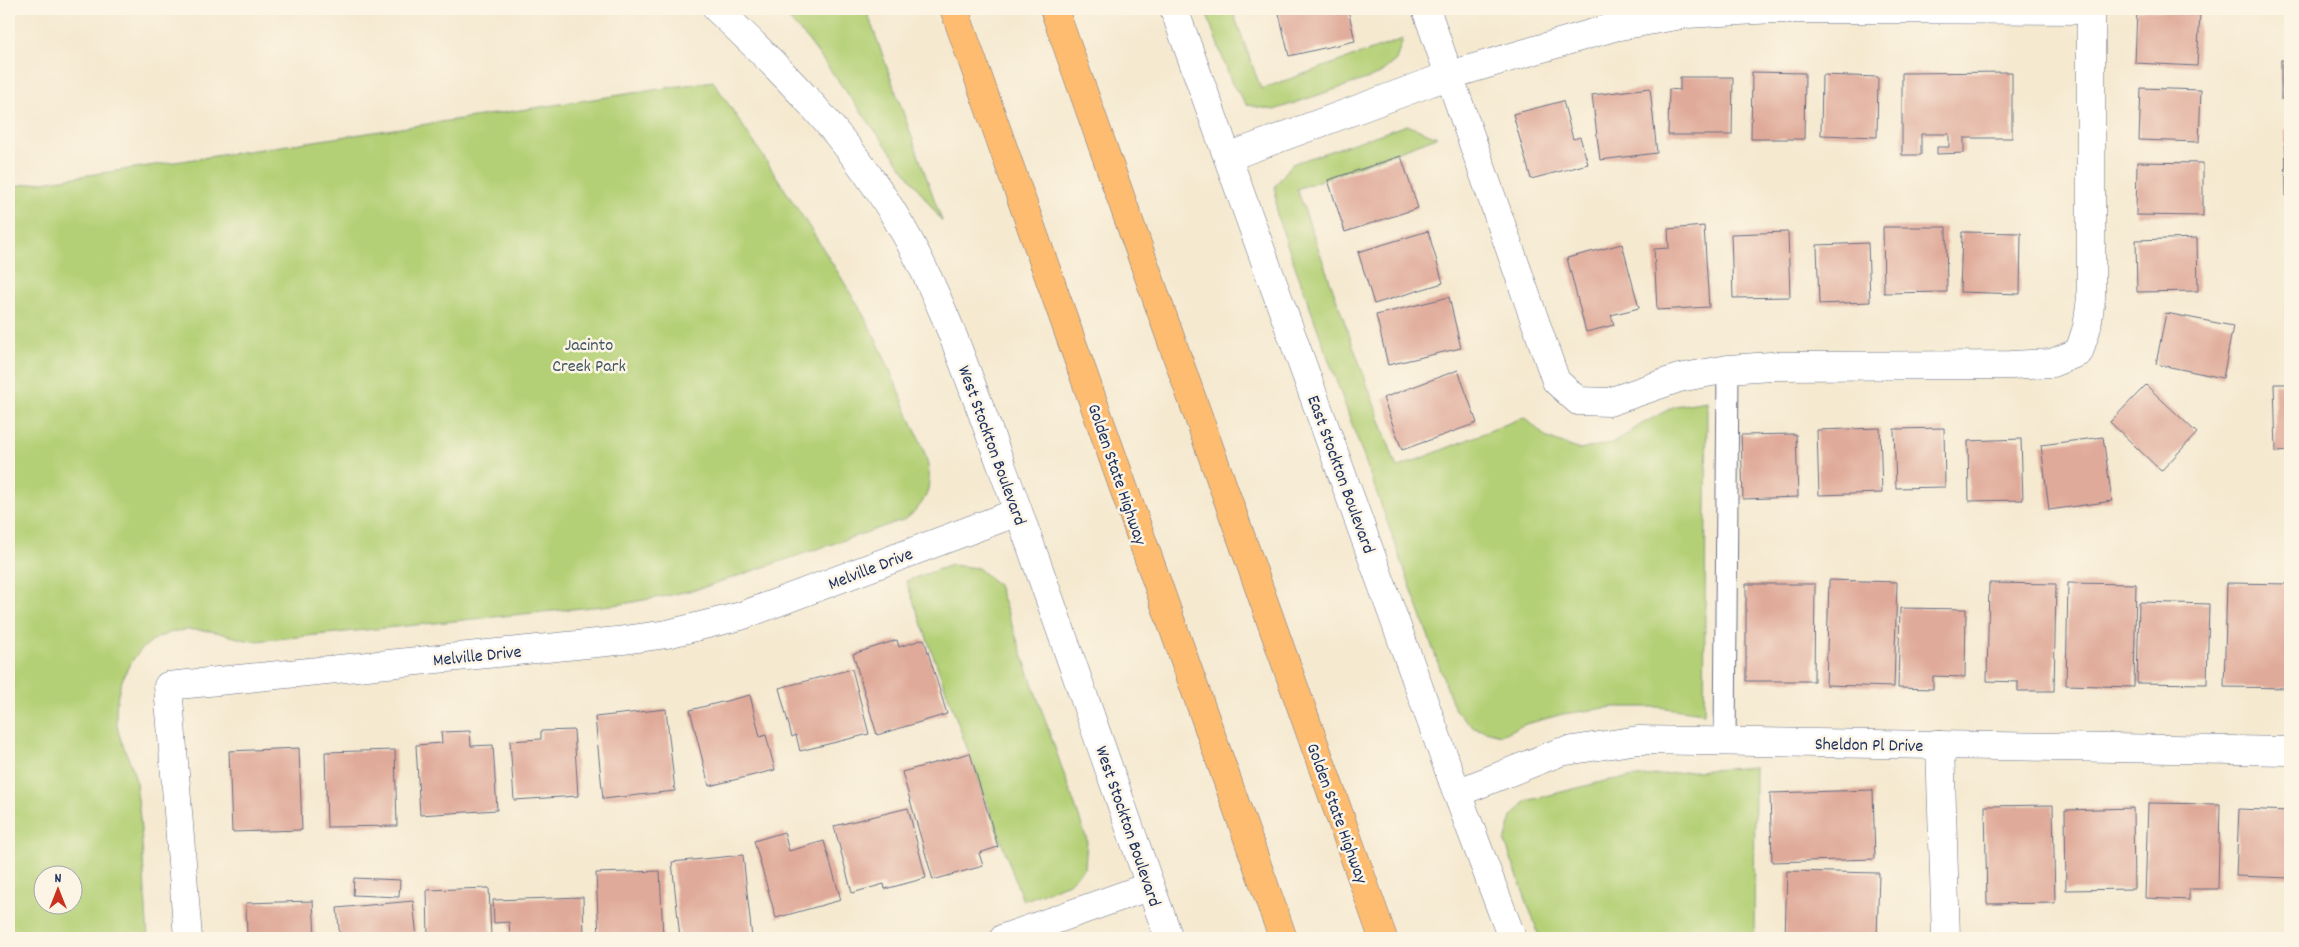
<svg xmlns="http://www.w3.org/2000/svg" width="2299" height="947" viewBox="0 0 2299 947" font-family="Dekko,sans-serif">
<rect width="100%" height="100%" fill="#fcf5e5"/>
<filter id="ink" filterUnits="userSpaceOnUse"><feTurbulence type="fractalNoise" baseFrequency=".02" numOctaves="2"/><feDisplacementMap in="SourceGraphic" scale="10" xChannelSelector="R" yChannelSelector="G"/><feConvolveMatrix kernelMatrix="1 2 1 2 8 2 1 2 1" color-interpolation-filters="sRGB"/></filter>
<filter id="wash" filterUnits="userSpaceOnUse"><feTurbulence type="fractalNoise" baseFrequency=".0096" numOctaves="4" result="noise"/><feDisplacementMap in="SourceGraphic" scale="20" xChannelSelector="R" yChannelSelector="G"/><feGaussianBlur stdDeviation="1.12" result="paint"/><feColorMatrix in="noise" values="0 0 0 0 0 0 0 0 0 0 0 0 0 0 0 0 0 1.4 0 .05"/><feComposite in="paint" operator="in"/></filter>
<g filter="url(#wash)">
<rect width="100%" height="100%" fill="#f5e9d0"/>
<g fill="#b4d076" stroke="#68806a" fill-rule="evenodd">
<path d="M779,9H866L942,221L808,40Z"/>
<path d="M1205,9H1232L1261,89L1403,39L1396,60L1378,75L1274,110L1247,105L1232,84Z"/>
<path d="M713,81C762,155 813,230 859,307C878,341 894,378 908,414C917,435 931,459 929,482C928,499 918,509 906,519L702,588L666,596L622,604L257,641C243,641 233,636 220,633C203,629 180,628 164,635C129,648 112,691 117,726C121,746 133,763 136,783C143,834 144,887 148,938H9V187ZM72,874V904H42V874Z"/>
<path d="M1407,125L1437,137L1297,189L1397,468L1524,417L1547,438L1580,450L1615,442L1642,424L1675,406L1707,401L1704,713L1658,707H1613L1563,714L1526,724L1501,735L1474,728L1455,710L1277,216L1275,186L1292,164Z"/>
<path d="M951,565L978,568L998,585L1087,840L1085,867L1069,883L1023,901L906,581Z"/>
<path d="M1755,767L1754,938H1540L1505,842L1512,817L1526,801L1609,780L1694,771Z"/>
</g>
<g id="blocks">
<g fill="#e0aa9a">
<path d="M1278,9H1348L1355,41L1289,56Z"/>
<path d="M2137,10L2200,13L2197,66L2135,63Z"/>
<rect x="2281" y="60" width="9" height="39"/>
<path d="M1752,72L1805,73L1804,139H1751Z"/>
<path d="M2012,72V138H1964V153L1937,154V147H1949V134H1921V155H1902V73Z"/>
<path d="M1822,75L1878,77L1877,137L1821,135Z"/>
<path d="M1680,77H1733L1732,135H1668L1669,89L1680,90Z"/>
<path d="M1650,88L1657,153L1600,160L1592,95Z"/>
<path d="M2141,88L2201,90L2199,142L2139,140Z"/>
<path d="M1563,101L1573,139L1580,137L1588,164L1531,179L1513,114Z"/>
<path d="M2285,129H2290V196H2286Z"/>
<path d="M1401,156L1418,208L1345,232L1328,180Z"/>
<path d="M2137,162L2203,163V216L2136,215Z"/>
<path d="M1704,226L1709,307L1657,310L1654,249L1669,248L1668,229Z"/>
<path d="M1883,227H1946L1947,292L1884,293Z"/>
<path d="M1428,231L1443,283L1374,304L1358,252Z"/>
<path d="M1788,232L1790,297L1733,298L1731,234Z"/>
<path d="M1962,232L2021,233L2020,294L1960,292Z"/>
<path d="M2197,238L2198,291L2137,292L2136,240Z"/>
<path d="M1868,243L1870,302L1819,304L1817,245Z"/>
<path d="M1622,244L1639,308L1611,315L1614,325L1586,332L1567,258Z"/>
<path d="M1449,297L1461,348L1388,365L1376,315Z"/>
<path d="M2286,303H2290V369H2289Z"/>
<path d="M2166,313L2233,326L2223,378L2156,364Z"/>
<path d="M1458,370L1477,423L1402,450L1383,398Z"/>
<path d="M2274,384H2290V451L2276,452Z"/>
<path d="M2146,385L2197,433L2161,471L2110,422Z"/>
<path d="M1880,428L1882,493L1819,495L1817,430Z"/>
<path d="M1944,428L1945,487L1896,488L1894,429Z"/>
<path d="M1796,434L1798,497L1743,499L1741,435Z"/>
<path d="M2103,437L2112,501L2049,510L2041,445Z"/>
<path d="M2021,439L2023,500L1969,501L1968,441Z"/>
<path d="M1829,580L1897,582L1894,687L1826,685Z"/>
<path d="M1989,583L2056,584L2054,691H2018V682L1987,681Z"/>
<path d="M2068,583L2136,584L2134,687L2066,685Z"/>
<path d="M2227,583L2290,584V688L2224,687Z"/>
<path d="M1746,584H1815L1814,681H1746Z"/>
<path d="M2139,602L2209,604L2207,684L2137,683Z"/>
<path d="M1900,608L1966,609L1965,677L1933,676V689L1898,688Z"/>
<path d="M924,639L947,714L877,735L853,654L897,640L899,647Z"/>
<path d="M852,669L869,734L800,751L796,735L792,737L779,688Z"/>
<path d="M750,695L760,737L766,735L775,770L709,786L690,710Z"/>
<path d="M666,709L675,791L603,799L595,717Z"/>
<path d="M574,730L578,796L514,800L510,741L541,739V731Z"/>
<path d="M470,731L471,746L493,745L497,810L420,815L416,745L442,743L441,732Z"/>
<path d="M299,748L302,830L232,832L229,751Z"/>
<path d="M395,750L397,826L327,827L325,752Z"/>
<path d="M970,753L998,847L979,853L983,866L933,880L902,772Z"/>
<path d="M1873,790L1875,859L1772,862L1770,793Z"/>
<path d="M2148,803L2220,804L2218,889H2189V900L2145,898Z"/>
<path d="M2053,805L2055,903L1987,904L1985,806Z"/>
<path d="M908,808L926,878L885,889L884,884L852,893L834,826Z"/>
<path d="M2133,808L2134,889L2066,890L2065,810Z"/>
<path d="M2239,809L2290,811V878L2236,876Z"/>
<path d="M784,832L789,851L824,841L841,900L776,918L754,841Z"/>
<path d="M743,855L752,938H712V936L680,938L672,862Z"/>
<path d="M660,871L663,938H599L596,873Z"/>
<path d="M1787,871L1879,873L1877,938H1785Z"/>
<path d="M354,878L400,880L399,897L353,895Z"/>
<path d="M489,888L491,938H428L427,890Z"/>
<path d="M583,897L584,938H510L509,922L494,923L493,900Z"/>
<path d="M313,901L315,938H247L246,903Z"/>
<path d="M413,901L417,938H340L337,908Z"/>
</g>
</g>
</g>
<g filter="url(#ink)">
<use href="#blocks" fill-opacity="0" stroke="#677086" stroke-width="1"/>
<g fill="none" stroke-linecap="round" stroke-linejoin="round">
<g stroke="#677086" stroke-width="23">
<path id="service" d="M1725,742L1728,369"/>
</g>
<g stroke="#677086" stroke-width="29">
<g id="minor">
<path d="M1426,9L1556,381L1578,401L1609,402L1679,378L1728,369L1771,366L2011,365L2052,363L2079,352L2087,327L2091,298V9"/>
<path d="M1228,157L1450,75L1614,27L1687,14L1774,9L2091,10"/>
<path d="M1940,745L1946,938"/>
<path d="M1457,793L1560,752L1638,740L2290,751"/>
<path d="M188,938L168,686L617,641L667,634L741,616L1018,512"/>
<path d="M1004,938L1150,886"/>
</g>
</g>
<g stroke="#677086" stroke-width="29">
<g id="tertiary">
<path d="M717,9C784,72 847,136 895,216C942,294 970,382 1002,467C1060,623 1112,782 1169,938"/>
<path d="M1174,9L1457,793L1512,938"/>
</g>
</g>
<g stroke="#677086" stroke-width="29">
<g id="motorway">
<path d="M954,9L1283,938"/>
<path d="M1054,9L1383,938"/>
</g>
</g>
<use href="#service" stroke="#fff" stroke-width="21"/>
<use href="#minor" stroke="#fff" stroke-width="28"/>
<use href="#tertiary" stroke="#fff" stroke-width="28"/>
<use href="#motorway" stroke="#fdbc6f" stroke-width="28"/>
</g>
</g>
<g text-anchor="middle" stroke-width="5" stroke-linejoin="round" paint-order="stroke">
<g font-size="18" fill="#415764" stroke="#fcf5e5">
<text x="589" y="350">Jacinto<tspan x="589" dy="21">Creek Park</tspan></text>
</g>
<g font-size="18" fill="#1b2f5e" stroke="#fcf5e5">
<text transform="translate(993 445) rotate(70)" y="6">West Stockton Boulevard</text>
<text transform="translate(1118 474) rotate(71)" y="6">Golden State Highway</text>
<text transform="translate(1342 474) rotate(70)" y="6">East Stockton Boulevard</text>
<text transform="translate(870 568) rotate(-21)" y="6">Melville Drive</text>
<text transform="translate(477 655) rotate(-6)" y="6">Melville Drive</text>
<text transform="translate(1869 744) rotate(1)" y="6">Sheldon Pl Drive</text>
<text transform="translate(1338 813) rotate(70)" y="6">Golden State Highway</text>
<text transform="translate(1129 826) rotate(71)" y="6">West Stockton Boulevard</text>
</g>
</g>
<rect width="2299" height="947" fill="none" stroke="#fcf5e5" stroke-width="30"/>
<g transform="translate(58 890)"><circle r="24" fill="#fcf5e5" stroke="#a2a6af"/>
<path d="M0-4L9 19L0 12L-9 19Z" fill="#c8321e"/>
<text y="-8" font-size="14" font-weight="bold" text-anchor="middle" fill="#1b2f5e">N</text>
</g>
</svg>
